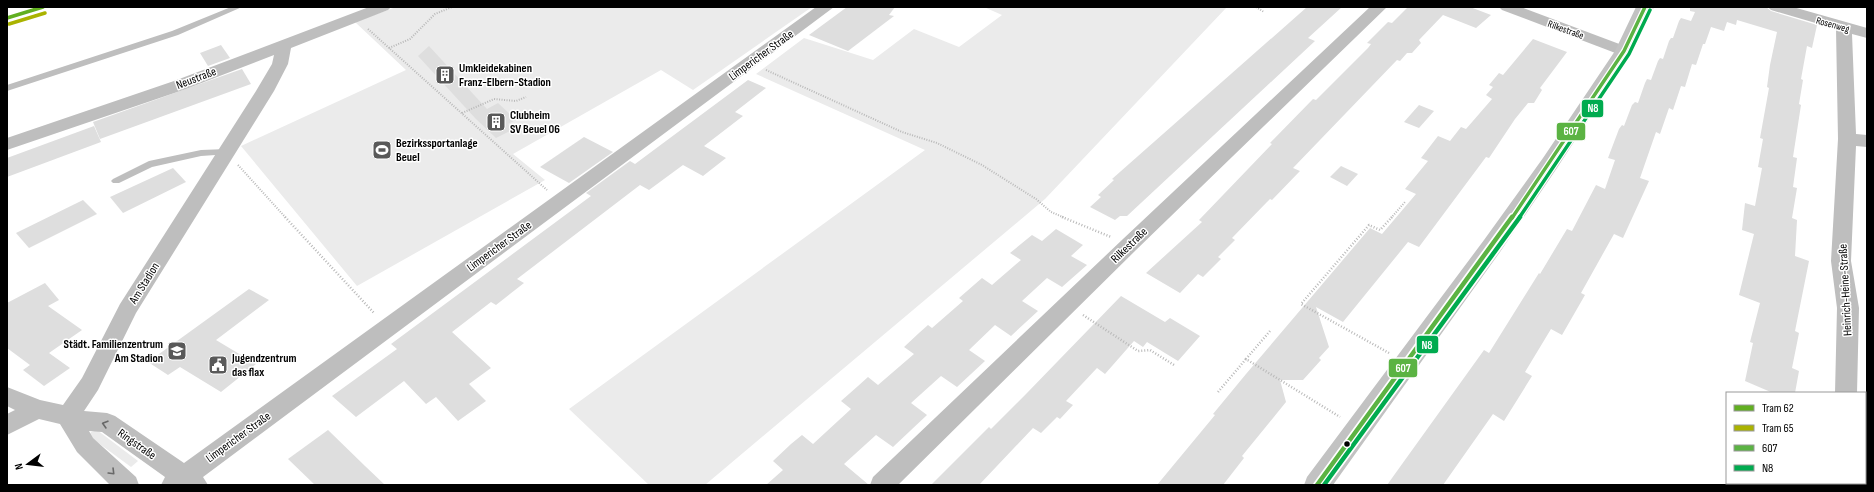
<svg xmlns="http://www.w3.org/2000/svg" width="1874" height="492" viewBox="0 0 1874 492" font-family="'Sofia Sans Condensed',sans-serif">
<rect width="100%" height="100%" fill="#fff"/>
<g fill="#ebebeb">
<path d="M396,7H812L693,90L661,70L513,154L545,180L357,286L241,146L406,70L355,22Z"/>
<path d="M984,7H1227L1045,199L705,485H649L569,409L925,150L756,74L804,38L873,60L914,29L959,47L1002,15Z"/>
<path d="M97,430L138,461L131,467L89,436L91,432Z"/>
</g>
<g fill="#dedede">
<path d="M847,7H895L889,15L894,16L848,51L809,35Z"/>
<path d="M1307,7H1342L1308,38L1315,41L1127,216H1120L1115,220L1090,207L1101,197L1098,195L1114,180L1112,179Z"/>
<path d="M1408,7H1470L1491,15L1476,28L1443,15L1419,40L1421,43L1412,53H1407L1400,61L1397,60L1293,168L1300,171L1272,200L1270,199L1267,202L1232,238L1235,240L1218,257L1221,259L1203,277L1198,274L1180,293L1146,273L1202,222L1199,220L1272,144L1270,143L1313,99L1316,100L1368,48L1371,44L1367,43L1388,22L1392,23Z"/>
<path d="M1690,7H1766L1771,11L1817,25L1812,48L1807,46L1801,79L1803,80L1799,104L1801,105L1793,157L1797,158L1793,187L1797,188L1792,218L1797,220L1795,256L1809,261L1795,331L1799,333L1792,368L1799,371L1795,393H1773L1745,381L1753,343L1750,342L1760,303L1739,295L1754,234L1742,230L1745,203L1755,206L1762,168L1758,167L1763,139L1760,138L1769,88L1767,87L1770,65L1777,32L1737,20L1736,25L1727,22L1724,31L1711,27L1705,44H1703L1696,65L1692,64L1685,87L1681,86L1673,110L1669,108L1660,134L1656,132L1640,178L1649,181L1623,238L1614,234L1581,293L1585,295L1562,335L1551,329L1525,372L1532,376L1504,421L1493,414L1443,485H1387L1484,350L1489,353L1539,273L1540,274L1567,229L1572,231L1596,185L1605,189L1615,160L1608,158L1619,129L1622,125L1624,126L1632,105L1635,102L1638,103L1645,83L1647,79L1651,80L1658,61L1660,58L1663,59L1669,41L1671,38H1673L1679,21L1681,18L1691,21L1695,12L1690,11Z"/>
<path d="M1533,39L1567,52L1540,88L1542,90L1534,103H1528L1515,119L1489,158L1486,157L1419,247L1408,242L1343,322L1316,307L1329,347L1319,358L1321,360L1303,380H1280L1286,402L1242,456L1244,458L1223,485H1157L1215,415L1213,414L1246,374L1370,228L1382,234L1416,194L1405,189L1428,161L1421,158L1438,136L1450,141L1461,127L1466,129L1492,99L1486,95L1493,87L1489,85L1499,73L1503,75Z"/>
<path d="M221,45L230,58L208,66L200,53Z"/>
<path d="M429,46L487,109L498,103L516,120L508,124L514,129L496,138L475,118L418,56Z"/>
<path d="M242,69L251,84L100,139L93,122Z"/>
<path d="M748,80L766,88L735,112L743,116L704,146L726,158L703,176L683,165L649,190L640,185L517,279L524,283L496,305L491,302L452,332L491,368L469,384L486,401L458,421L436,397L426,404L404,381L356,417L332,396L397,349L391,344L591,196L586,193L630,161L635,164Z"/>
<path d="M1419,105L1434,111L1419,128L1404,122Z"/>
<path d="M94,126L101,142L7,177V158Z"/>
<path d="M584,137L613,152L569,183L540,167Z"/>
<path d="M1341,166L1358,174L1347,186L1330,177Z"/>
<path d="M173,168L186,182L123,213L110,197Z"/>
<path d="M83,200L97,214L29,248L16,233Z"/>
<path d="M1056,229L1083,245L1071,256L1087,265L1062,287L1047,278L1022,301L1038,311L1011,336L995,325L969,350L985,361L957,387L941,376L911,403L927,415L893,447L876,435L844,464L869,485H766L783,470L773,461L791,444L802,435L813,444L851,409L841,401L858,386L868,377L878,385L914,354L904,347L919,333L928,325L932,328L963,301L959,298L982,278L992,285L1021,260L1010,253L1032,235L1042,241Z"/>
<path d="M45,283L59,300L48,306L82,330L49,353L70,368L44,386L23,370L30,365L7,348V303Z"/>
<path d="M249,289L269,300L216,340L256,364L221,392L180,367L168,375L148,362Z"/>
<path d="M1121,296L1165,322L1170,318L1200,336L1178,361L1147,342L1143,347L1134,341L1105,374L1097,368L1066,401L1073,405L1060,419L1057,417L1041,433L1033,428L979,485H931L989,427L991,429L1026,394Z"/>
<path d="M328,430L365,466L385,485H315L288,459Z"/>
</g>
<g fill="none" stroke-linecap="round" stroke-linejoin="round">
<g stroke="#b9b9b9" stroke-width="2" stroke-dasharray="1 1.5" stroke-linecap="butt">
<path d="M1256,7L1264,12"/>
<path d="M368,29L547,190"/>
<path d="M389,48L410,39L435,14L452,7"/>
<path d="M766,70L902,132L937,143L982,165L1036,199L1051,212L1065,218"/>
<path d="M462,113L494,99L516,101L526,97"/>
<path d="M238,165L286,218"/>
<path d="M1391,218L1405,202"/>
</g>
<g stroke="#b9b9b9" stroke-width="2.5" stroke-dasharray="1 2" stroke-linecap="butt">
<path d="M285,217L374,313"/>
<path d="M1062,217L1111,237"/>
<path d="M1083,315L1138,351L1150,350L1174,365"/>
<path d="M1270,331L1246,359L1340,417"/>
<path d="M1389,353L1301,304L1369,225L1380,230L1392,217"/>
<path d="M1218,392L1246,359"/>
</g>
<g fill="#bebebe" fill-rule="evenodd">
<path d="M231,7H242L178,35L7,91V85L172,31Z"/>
<path d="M227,149L232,152L230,154L201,156L152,167L119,183H113L111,181L113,179L149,161L201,150Z"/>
</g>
<g fill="#bebebe" fill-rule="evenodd">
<path d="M369,7H391L388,10L291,48L288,64L274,91L136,313L98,390L84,411L107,413L115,416L184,463L816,7H834L203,477L208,485H161L165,477L102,432L89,431L93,438L136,477L139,485H110L77,452L60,424L39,419L7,435V414L15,410L7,406V387L40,400L63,405L82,378L120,304L256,91L272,64L274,55L186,89L7,150V138L174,81Z"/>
<path d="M1370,7H1387L1137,249L898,485H870L873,477L1123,239Z"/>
<path d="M1499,7H1521L1630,48L1632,51L1630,54L1624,56L1618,54L1502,10Z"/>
<path d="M1768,7H1793L1867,28V38L1852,34L1856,134L1867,135V147L1856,146L1851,261L1859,308L1857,393H1835L1837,308L1831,261L1838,139L1836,29L1771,10Z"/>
<rect x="1819" y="483" width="24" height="2"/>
</g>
<path fill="#c2c2c2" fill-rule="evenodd" d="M1636,7H1654L1633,51L1557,168L1500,252L1333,485H1304L1307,477L1484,240L1543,158L1615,51Z"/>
<g stroke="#fff" stroke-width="6">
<path id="bus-1-far1" d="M1512,218L1624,51L1645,7"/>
</g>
<g stroke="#fff" stroke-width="8">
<path id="bus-1" d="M1317,485L1512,217"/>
</g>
<g stroke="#fff" stroke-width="6">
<path id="bus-2-far1" d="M1519,218L1629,54L1650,10"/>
</g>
<g stroke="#fff" stroke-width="8">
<path id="bus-2" d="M1324,485L1520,217"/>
</g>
<use href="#bus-1-far1" stroke="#5bb343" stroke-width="3.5"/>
<use href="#bus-1" stroke="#5bb343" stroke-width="4.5"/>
<use href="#bus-2-far1" stroke="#00ab4f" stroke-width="3.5"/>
<use href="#bus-2" stroke="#00ab4f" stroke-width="4.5"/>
<g stroke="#fff" stroke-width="6">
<path id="tram-1" d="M7,18L43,7"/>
</g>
<g stroke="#fff" stroke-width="6">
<path id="tram-2" d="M9,24L45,13"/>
</g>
<use href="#tram-1" stroke="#61af20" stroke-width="3.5"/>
<use href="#tram-2" stroke="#aab300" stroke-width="3.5"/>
</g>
<defs><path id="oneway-chevron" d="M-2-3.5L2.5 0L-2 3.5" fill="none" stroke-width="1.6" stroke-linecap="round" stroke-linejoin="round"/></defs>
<g stroke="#686868">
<use href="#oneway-chevron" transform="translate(105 424) rotate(-164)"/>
<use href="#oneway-chevron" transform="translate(112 472) rotate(45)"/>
</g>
<defs>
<g id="building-square" transform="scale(1)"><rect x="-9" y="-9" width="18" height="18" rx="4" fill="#595959" stroke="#fff"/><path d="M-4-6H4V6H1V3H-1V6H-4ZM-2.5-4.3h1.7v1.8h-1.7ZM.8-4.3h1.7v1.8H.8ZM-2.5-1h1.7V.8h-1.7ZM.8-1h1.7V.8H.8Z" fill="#fff"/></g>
<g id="stadium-square" transform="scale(1)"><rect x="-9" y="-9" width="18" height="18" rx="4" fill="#595959" stroke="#fff"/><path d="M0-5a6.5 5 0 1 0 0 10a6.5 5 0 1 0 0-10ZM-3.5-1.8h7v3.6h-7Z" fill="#fff"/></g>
<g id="school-square" transform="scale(1)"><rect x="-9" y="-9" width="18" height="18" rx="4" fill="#595959" stroke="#fff"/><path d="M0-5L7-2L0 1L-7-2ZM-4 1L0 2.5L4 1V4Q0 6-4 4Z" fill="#fff"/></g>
<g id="civic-square" transform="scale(1)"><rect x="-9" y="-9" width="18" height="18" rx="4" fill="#595959" stroke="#fff"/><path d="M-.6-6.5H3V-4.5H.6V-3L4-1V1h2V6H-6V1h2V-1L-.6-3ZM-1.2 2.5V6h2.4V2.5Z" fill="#fff"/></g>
</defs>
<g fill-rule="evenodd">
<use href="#building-square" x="445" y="75"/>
<use href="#building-square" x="496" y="122"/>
<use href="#stadium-square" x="382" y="150"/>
<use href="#school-square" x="177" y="351"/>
<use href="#civic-square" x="218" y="365"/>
</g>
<circle fill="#000" stroke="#fff" stroke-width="1.5" cx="1347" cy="444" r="3.5"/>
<g text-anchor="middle" stroke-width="3" stroke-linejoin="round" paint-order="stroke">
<g font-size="10" fill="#000" stroke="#fff">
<text transform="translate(1833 24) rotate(16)" y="4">Rosenweg</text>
<text transform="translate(1566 29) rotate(20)" y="4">Rilkestraße</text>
</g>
<g font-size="12" fill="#000" stroke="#fff">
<text transform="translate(761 55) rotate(-36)" y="4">Limpericher Straße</text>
<text transform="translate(196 78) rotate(-21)" y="4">Neustraße</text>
<text transform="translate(1129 245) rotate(-44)" y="4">Rilkestraße</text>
<text transform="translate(499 246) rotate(-36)" y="4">Limpericher Straße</text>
<text transform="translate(144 283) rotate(-58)" y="4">Am Stadion</text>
<text transform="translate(1845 290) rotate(-93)" y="4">Heinrich-Heine-Straße</text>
<text transform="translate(238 437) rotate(-36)" y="4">Limpericher Straße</text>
<text transform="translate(137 444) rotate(35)" y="4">Ringstraße</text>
</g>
<g font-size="12" font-weight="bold" fill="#000" stroke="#fff" text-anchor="start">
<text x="459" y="72">Umkleidekabinen<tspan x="459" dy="14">Franz-Elbern-Stadion</tspan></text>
<text x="510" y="119">Clubheim<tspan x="510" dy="14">SV Beuel 06</tspan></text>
<text x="396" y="147">Bezirkssportanlage<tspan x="396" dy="14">Beuel</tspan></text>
<text x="163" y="348" text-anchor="end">Städt. Familienzentrum<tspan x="163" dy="14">Am Stadion</tspan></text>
<text x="232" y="362">Jugendzentrum<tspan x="232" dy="14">das flax</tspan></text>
</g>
</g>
<g stroke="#fff" stroke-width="1.5">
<rect x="1581" y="99" width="23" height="19" rx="4" fill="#00ab4f"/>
<rect x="1556" y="122" width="30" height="19" rx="4" fill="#5bb343"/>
<rect x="1416" y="335" width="23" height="19" rx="4" fill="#00ab4f"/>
<rect x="1388" y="358" width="30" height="20" rx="4" fill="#5bb343"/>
</g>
<g font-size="11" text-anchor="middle" font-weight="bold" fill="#fff">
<text x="1593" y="112">N8</text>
<text x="1571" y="135">607</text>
<text x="1427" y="349">N8</text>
<text x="1403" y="372">607</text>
</g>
<rect width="1874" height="492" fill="none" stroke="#000000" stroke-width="16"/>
<rect x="1726" y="392" width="140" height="92" fill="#ffffff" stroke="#999999"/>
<rect x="1734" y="405" width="20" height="6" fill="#61af20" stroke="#999999"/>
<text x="1762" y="412" font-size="12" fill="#000000">Tram 62</text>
<rect x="1734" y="425" width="20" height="6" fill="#aab300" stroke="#999999"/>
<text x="1762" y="432" font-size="12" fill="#000000">Tram 65</text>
<rect x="1734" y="445" width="20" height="6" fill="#5bb343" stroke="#999999"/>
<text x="1762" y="452" font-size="12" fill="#000000">607</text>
<rect x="1734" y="465" width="20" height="6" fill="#00ab4f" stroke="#999999"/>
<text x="1762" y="472" font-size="12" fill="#000000">N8</text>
<g transform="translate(28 464) rotate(255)" stroke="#ffffff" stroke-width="3" paint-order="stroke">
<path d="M0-3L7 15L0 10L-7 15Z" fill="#000000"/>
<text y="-6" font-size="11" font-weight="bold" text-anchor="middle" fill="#000000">N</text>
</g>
</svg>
